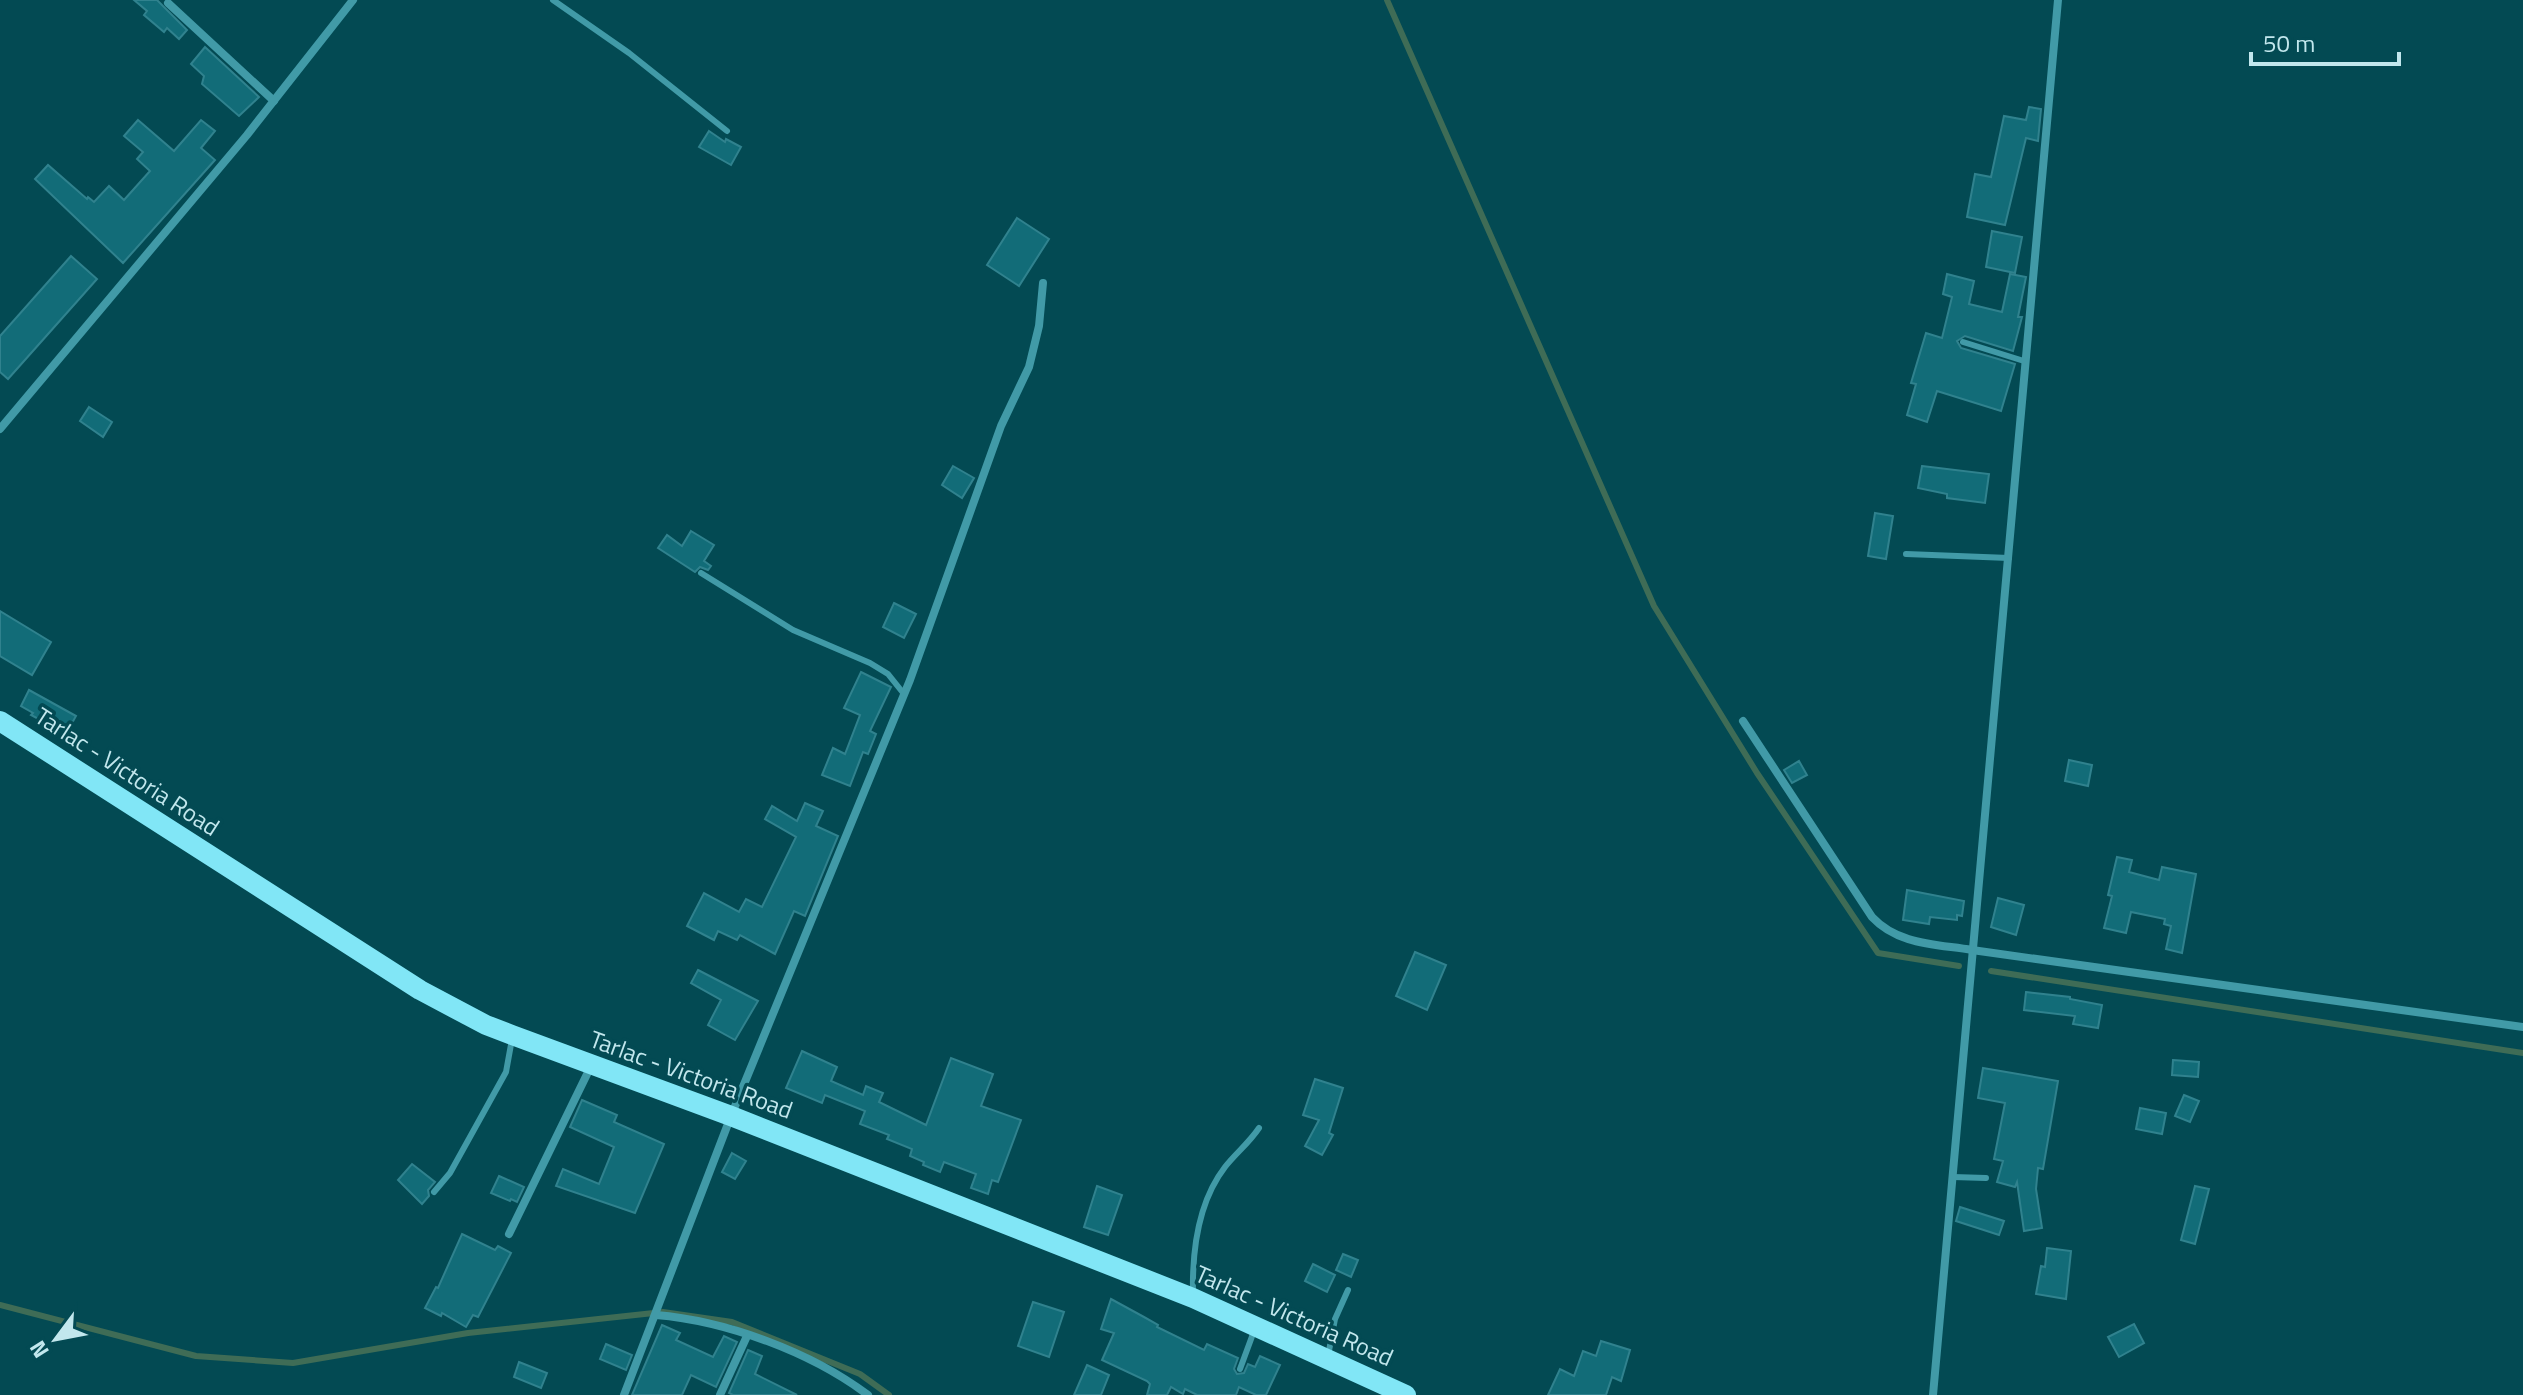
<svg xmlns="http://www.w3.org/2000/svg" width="2523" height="1395" viewBox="0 0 2523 1395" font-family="'Titillium Web',sans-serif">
<rect width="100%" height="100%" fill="#034a53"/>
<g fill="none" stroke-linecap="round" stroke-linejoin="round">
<g stroke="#3f6c56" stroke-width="6">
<path d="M1387,0L1654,606L1757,773L1878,953L1959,966"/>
<path d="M1991,971L2523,1053"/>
<path d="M0,1305L196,1356L293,1363L468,1333L663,1312L732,1322L860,1374L889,1395"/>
</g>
</g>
<g fill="#126c78" stroke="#30828e" stroke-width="2">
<path d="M134,0H157L187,30L179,39L167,28L164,32L144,15L147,11Z"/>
<path d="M205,47L259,97L239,116L202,84L204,76L191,64Z"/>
<path d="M2029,107L2041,109L2038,141L2026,138L2005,225L1967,217L1975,174L1991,177L2004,116L2026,120Z"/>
<path d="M138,120L174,151L201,120L215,131L201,148L215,160L123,263L35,179L48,165L87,199L88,197L94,202L109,186L124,200L150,171L137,159L143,152L124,136Z"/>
<path d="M709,131L725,142L726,139L741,147L731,165L699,147Z"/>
<path d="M1017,218L1049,239L1019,286L987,265Z"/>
<path d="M1992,231L2022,237L2015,273L1986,267Z"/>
<path d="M71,256L97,279L8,379L0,372V336Z"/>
<path d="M1947,274L1974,281L1969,304L2002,312L2010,274L2026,277L2018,317H2022L2013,351L1965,336L1957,341L1961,348L2015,364L2001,411L1937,391L1927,422L1907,415L1916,384L1911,383L1926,333L1942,338L1952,297L1943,294Z"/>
<path d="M89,407L112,422L103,437L80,421Z"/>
<path d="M953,466L974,478L962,498L942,485Z"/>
<path d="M1922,466L1989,474L1985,503L1947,498V494L1918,488Z"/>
<path d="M1875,513L1893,516L1886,559L1868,556Z"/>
<path d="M691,531L714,545L704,561L711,566L708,570L700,567L695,572L658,548L667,535L682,546Z"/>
<path d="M894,603L916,614L904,638L883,627Z"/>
<path d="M0,611L51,642L32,675L0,656Z"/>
<path d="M861,672L891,687L870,731L876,734L868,754L863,752L850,786L822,775L833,748L845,754L860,715L844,708Z"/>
<path d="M29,690L76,716L66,734L31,715L33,713L21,706Z"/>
<path d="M2069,760L2092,765L2088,786L2065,781Z"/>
<path d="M1799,761L1807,775L1792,783L1784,770Z"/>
<path d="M805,803L823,811L816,826L838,836L805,916L794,911L775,954L740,935L737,940L718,931L714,940L687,926L704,893L739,912L746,899L762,907L796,837L765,819L772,806L797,821Z"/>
<path d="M2117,857L2132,860L2129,872L2159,880L2162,867L2196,874L2182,953L2166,949L2171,926L2164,924L2165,919L2131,912L2126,933L2104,928L2112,896L2108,895Z"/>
<path d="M1907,890L1964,901L1962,916L1957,915V920L1930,917L1929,924L1903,920Z"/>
<path d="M1998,898L2024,905L2016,935L1991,927Z"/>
<path d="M1415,952L1446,965L1427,1010L1396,996Z"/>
<path d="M698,970L758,1001L735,1040L708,1025L721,1000L691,983Z"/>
<path d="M2026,992L2070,997V999L2102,1005L2098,1028L2073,1024L2075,1016L2024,1010Z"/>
<path d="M802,1051L837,1067L831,1081L863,1095L866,1086L883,1093L879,1102L926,1125L951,1058L993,1074L981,1106L1021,1120L998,1182L992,1180L988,1194L971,1188L976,1174L944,1162L940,1172L923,1165L924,1162L910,1156L912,1149L887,1139L889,1135L860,1124L865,1111L825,1095L822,1103L786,1088Z"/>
<path d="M2173,1060L2199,1062L2198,1077L2172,1075Z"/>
<path d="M1983,1068L2058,1081L2043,1169L2038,1168L2036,1189L2042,1228L2024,1231L2017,1182L2015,1187L1997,1182L2003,1161L1994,1159L2005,1103L1978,1098Z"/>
<path d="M1315,1079L1343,1088L1329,1133L1333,1135L1322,1155L1305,1146L1319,1120L1303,1115Z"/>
<path d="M2184,1095L2199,1101L2190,1122L2175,1116Z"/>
<path d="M582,1100L617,1115L614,1122L664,1144L635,1213L556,1186L563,1169L599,1184L614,1147L570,1127Z"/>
<path d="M2140,1108L2166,1113L2162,1134L2136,1129Z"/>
<path d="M732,1153L746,1161L735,1179L722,1172Z"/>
<path d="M412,1164L435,1182L428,1190L429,1196L422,1204L398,1180Z"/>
<path d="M499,1176L524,1187L517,1202L511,1199L510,1201L491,1193Z"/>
<path d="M1097,1186L1122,1195L1108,1235L1084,1227Z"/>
<path d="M2195,1186L2209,1189L2195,1244L2181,1240Z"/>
<path d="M1960,1207L2004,1221L1999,1235L1956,1221Z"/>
<path d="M462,1234L495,1250L498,1246L511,1253L478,1317L473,1315L466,1327L442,1313L441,1316L425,1308L436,1287L438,1288Z"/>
<path d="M2047,1248L2071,1251L2066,1299L2036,1294L2041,1266L2045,1267Z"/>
<path d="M1343,1254L1358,1260L1351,1277L1336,1270Z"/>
<path d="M1313,1264L1335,1275L1327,1292L1305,1281Z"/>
<path d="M1111,1299L1144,1317L1158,1325L1157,1327L1204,1350L1207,1344L1238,1358L1234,1369L1237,1374L1244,1373L1248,1364L1255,1367L1260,1356L1280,1365L1266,1395H1256L1239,1387L1236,1395H1197L1185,1389L1183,1394L1171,1387L1167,1395H1147L1150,1384L1147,1381L1102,1360L1114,1333L1101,1329Z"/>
<path d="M1033,1302L1064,1312L1049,1357L1018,1346Z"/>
<path d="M2134,1324L2144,1343L2119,1357L2108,1337Z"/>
<path d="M662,1325L680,1333L676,1340L713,1357L724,1336L737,1342L716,1387L691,1375L682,1395H632Z"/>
<path d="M1601,1341L1630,1350L1621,1381L1612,1377L1606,1395H1548L1560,1369L1574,1376L1583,1351L1596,1356Z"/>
<path d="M606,1344L632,1355L626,1370L600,1359Z"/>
<path d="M748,1350L762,1356L755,1374L797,1395H733L729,1393Z"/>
<path d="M519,1362L547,1373L541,1388L514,1377Z"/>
<path d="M1087,1365L1109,1375L1101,1395H1074Z"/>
</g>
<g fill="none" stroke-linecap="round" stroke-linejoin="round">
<g stroke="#419aa7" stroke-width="6">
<path d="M553,0L629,53L727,131"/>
<path d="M1963,342L2024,361"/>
<path d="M1906,554L2009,558"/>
<path d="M701,573L793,630L870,663L888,674L904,694"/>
<path d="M1953,1177L1986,1178"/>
<path d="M434,1192L450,1173L506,1072L512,1039"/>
<path d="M1193,1295C1192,1252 1198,1202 1225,1167C1236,1153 1249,1143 1259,1128"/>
<path d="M1328,1356L1335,1319L1348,1290"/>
<path d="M1240,1369L1254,1331"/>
</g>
<g stroke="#419aa7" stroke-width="8">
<path d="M168,3L274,101"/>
<path d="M0,429L247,135L353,0"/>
<path d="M1743,721L1872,917C1898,945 1936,944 1972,950L2523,1027"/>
<path d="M509,1234L591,1066"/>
<path d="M656,1315C727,1321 811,1352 868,1395"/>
<path d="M624,1395L731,1116L910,680L1001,426L1029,367L1039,326L1043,283"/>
<path d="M720,1395L747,1336"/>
<path d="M1933,1395L2058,0"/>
</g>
<path stroke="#81e6f6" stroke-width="20" d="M0,721L420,990L486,1025L512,1035L731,1116L1193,1298L1406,1395"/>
</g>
<g text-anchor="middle" stroke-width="7" stroke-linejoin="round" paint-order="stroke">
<g font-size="24" fill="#c2e7ed" stroke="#034a53">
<text transform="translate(127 772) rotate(33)" y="8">Tarlac - Victoria Road</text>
<text transform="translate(691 1075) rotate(20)" y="8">Tarlac - Victoria Road</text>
<text transform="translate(1294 1316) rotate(24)" y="8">Tarlac - Victoria Road</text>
</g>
</g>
<g transform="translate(56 1339) rotate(238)" stroke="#034a53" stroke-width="6" paint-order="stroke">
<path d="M0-6L14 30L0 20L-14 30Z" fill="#c2e7ed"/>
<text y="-12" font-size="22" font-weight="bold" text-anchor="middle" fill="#c2e7ed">N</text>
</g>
<path d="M2251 52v12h148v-12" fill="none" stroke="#c2e7ed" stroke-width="4"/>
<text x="2263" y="52" font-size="24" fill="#c2e7ed" stroke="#034a53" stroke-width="6" paint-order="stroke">50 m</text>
</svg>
